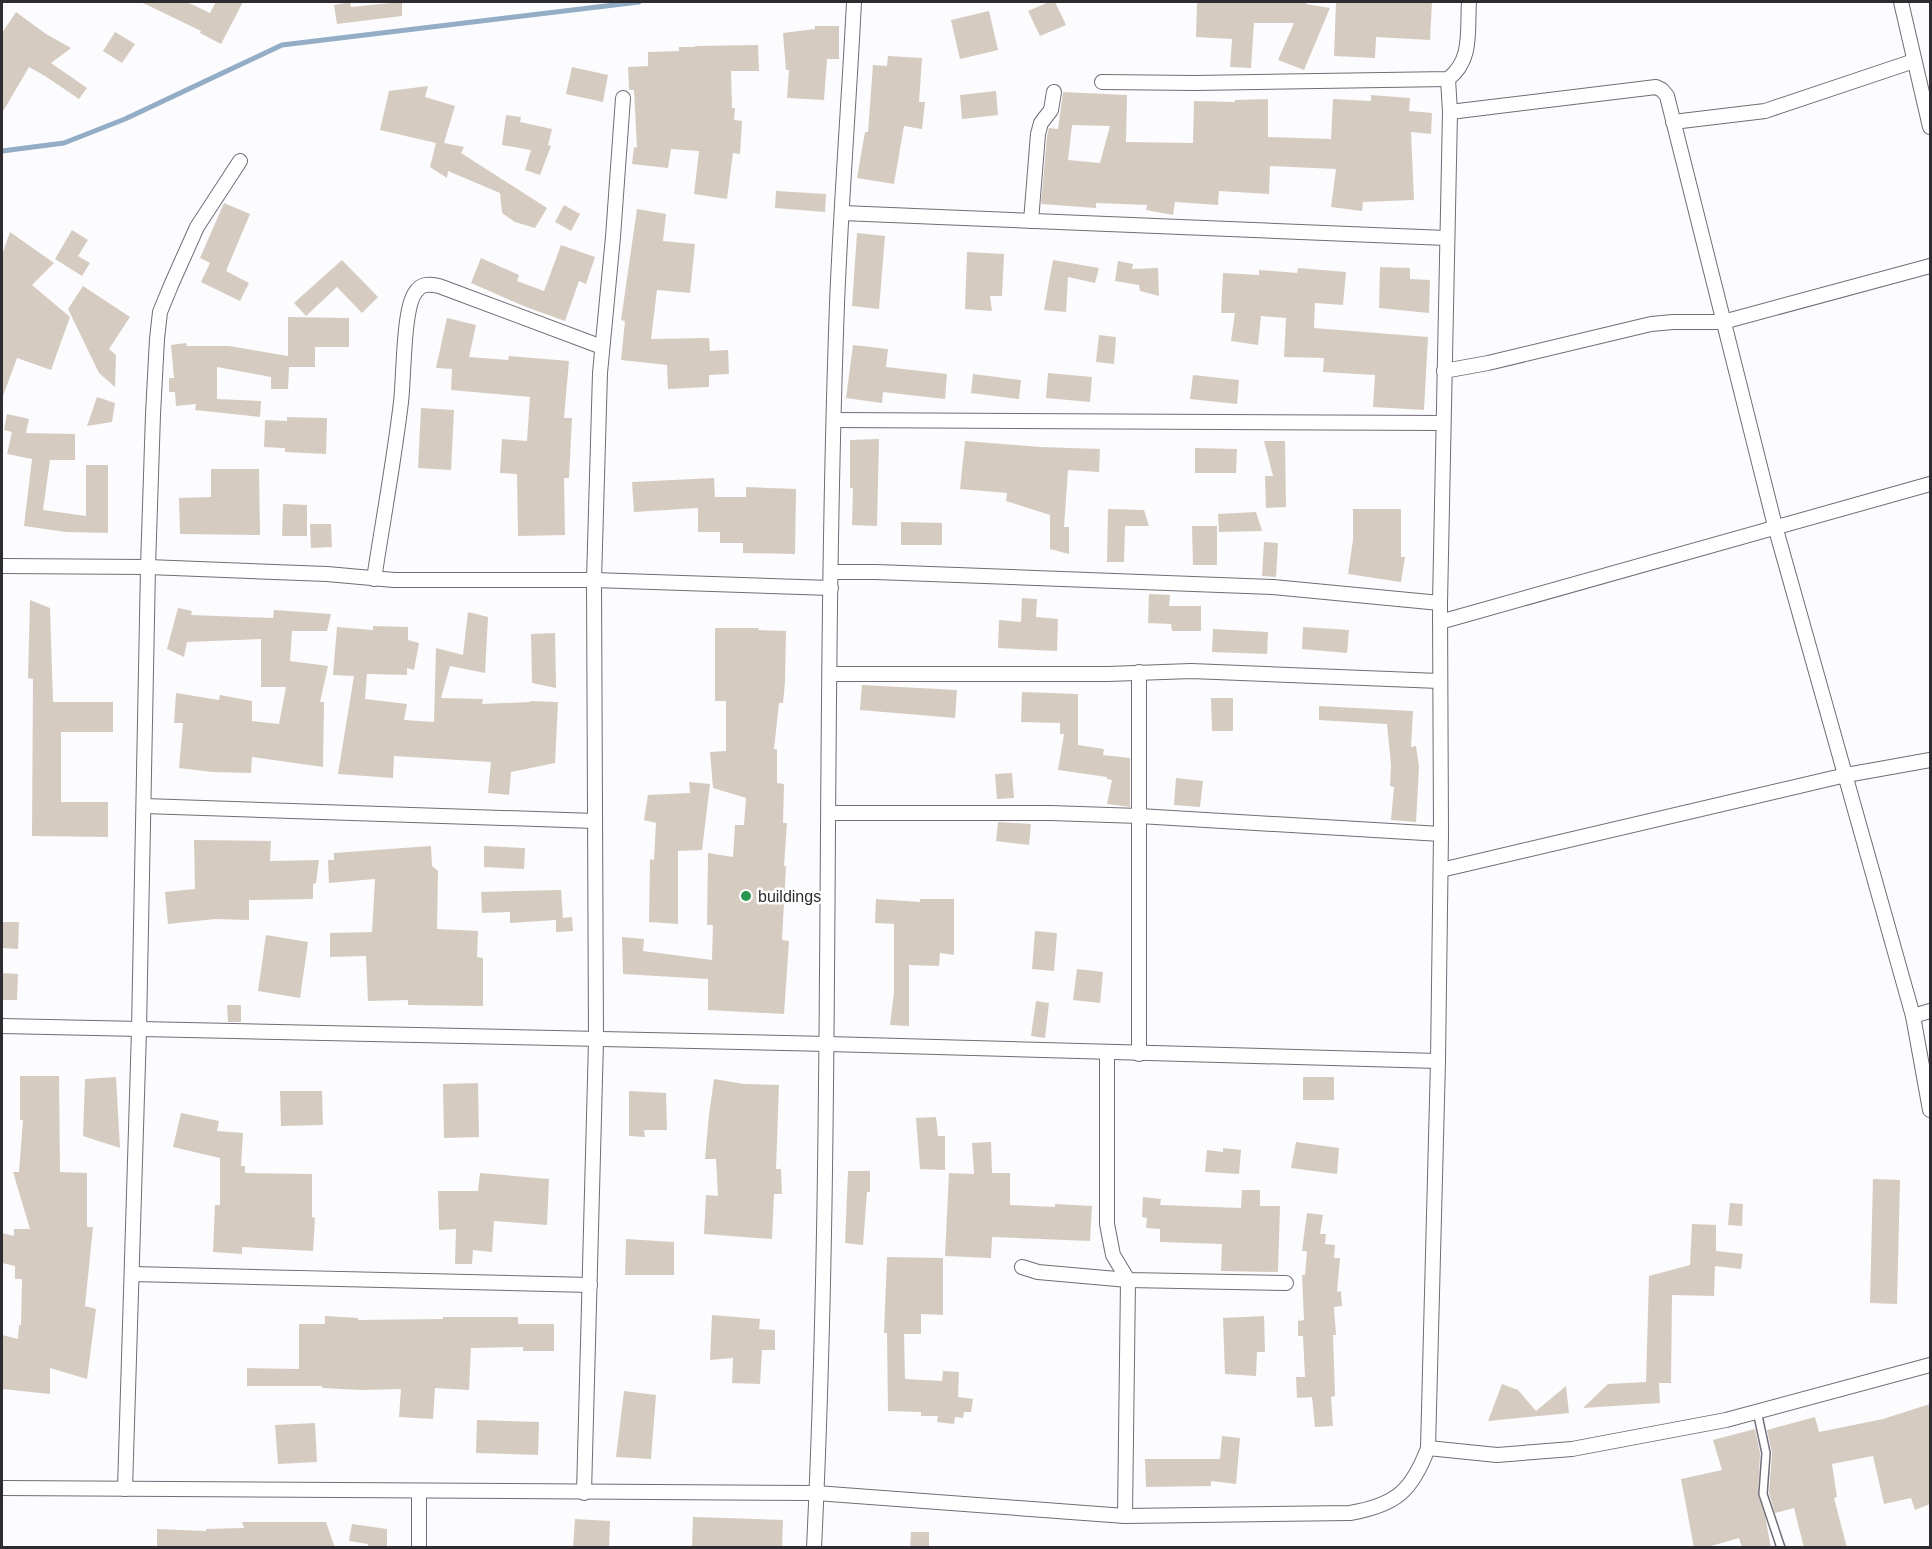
<svg xmlns="http://www.w3.org/2000/svg" width="1932" height="1549" viewBox="0 0 1932 1549" font-family="Arial,sans-serif">
<rect width="100%" height="100%" fill="#fcfbfe"/>
<g fill="none" stroke-linecap="round" stroke-linejoin="round">
<path stroke="#92adc5" stroke-width="5" d="M2,151L64,143L125,119L282,45L639,2"/>
</g>
<g fill="#d6cbc0" fill-rule="evenodd">
<path d="M141,2H187L210,13L216,2H243L221,44L200,33L201,31Z"/>
<path d="M350,2L351,7L402,2V16L337,24L334,5Z"/>
<path d="M1049,2H1055L1066,25L1040,36L1028,11Z"/>
<path d="M1197,2H1306V4L1330,8L1304,70L1278,60L1294,23H1254L1251,68L1230,67L1232,39L1196,37Z"/>
<path d="M1336,2H1432L1430,40L1376,37L1375,58L1334,56Z"/>
<path d="M989,11L998,50L960,59L951,20Z"/>
<path d="M16,12L46,34L71,48L51,63L87,88L79,99L45,76L29,67L2,113V33Z"/>
<path d="M815,26H839V59H827L824,100L787,98L789,70H786L783,33L815,29Z"/>
<path d="M115,32L135,44L122,63L103,51Z"/>
<path d="M758,45L759,71H731L732,108H735L734,120L742,121L740,154L733,153L727,199L694,194L699,151L671,149L668,168L632,164L634,147L637,148L634,90H629L628,67L648,66V52L679,51V47H695V46Z"/>
<path d="M888,56L922,58L919,102H925L922,129L904,126L894,184L857,178L865,132H868L873,65L887,66Z"/>
<path d="M572,67L608,75L603,102L566,94Z"/>
<path d="M428,86L425,97L455,106L444,143L464,147L461,153L547,208L535,228L515,222L502,213L500,193L448,171L447,178L430,167L436,143L380,130L389,91Z"/>
<path d="M996,91L998,115L962,119L960,95Z"/>
<path d="M1063,92L1127,95L1126,142L1193,143L1194,101L1235,102V100L1268,99V137L1331,139L1333,99L1371,101V95L1410,98L1409,111L1432,113L1431,134L1411,132L1414,200L1363,202L1362,211L1331,207L1336,169L1270,166L1269,194L1219,191L1218,205L1175,202L1173,215L1146,210L1147,205L1096,203V208L1041,204L1047,136L1049,128L1058,129ZM1072,125L1110,126L1100,163L1068,160Z"/>
<path d="M506,115L521,117L520,122L552,129L548,145L551,146L540,175L525,170L531,150L502,145Z"/>
<path d="M776,191L826,194L825,212L775,208Z"/>
<path d="M224,203L250,214L226,271L249,283L240,301L201,282L210,263L200,258Z"/>
<path d="M564,205L580,214L571,231L555,222Z"/>
<path d="M637,209L666,214L663,241L695,244L690,293L657,290L651,339L709,338L710,351L728,350L729,374L709,375V387L668,389L667,365L621,360L625,321L621,320Z"/>
<path d="M72,230L88,240L78,256L90,263L82,276L55,259Z"/>
<path d="M10,232L54,263L32,285L70,317L51,370L17,358L3,396H2V255Z"/>
<path d="M857,233L885,236L879,309L852,306Z"/>
<path d="M561,245L595,257L586,284L579,281L565,321L526,307L471,283L481,258L519,275L517,281L544,291Z"/>
<path d="M967,252L1004,254L1002,296H990L992,311L965,309Z"/>
<path d="M342,260L378,297L362,313L337,287L306,316L294,303Z"/>
<path d="M1053,260L1099,268L1095,283L1068,277L1066,312L1044,310Z"/>
<path d="M1118,261L1133,264L1132,269L1158,268L1159,296L1140,291L1139,285L1115,281Z"/>
<path d="M1380,267L1410,268V279L1430,280L1429,313L1379,308Z"/>
<path d="M1298,268L1346,272L1343,305L1315,303L1314,328L1428,337L1424,410L1373,407L1375,375L1323,372L1324,358L1284,357L1286,318L1261,316L1258,345L1231,341L1235,313H1221L1223,273L1259,275V270L1297,273Z"/>
<path d="M83,286L130,317L109,349L116,355L115,387L99,373L68,309Z"/>
<path d="M288,317L349,318V347H315V367H289L288,389H271V377L217,367V399L261,401L260,417L195,410L196,404L176,406L175,392H169V378H174L171,345L186,343L187,346H229L288,356Z"/>
<path d="M447,318L476,325L469,357L508,360L509,356L569,361L564,418H572L569,478H564L565,535L518,536L517,474L500,473L502,439L527,441L530,397L451,390L452,369L436,368Z"/>
<path d="M1099,335L1116,337L1114,364L1096,362Z"/>
<path d="M853,345L888,349L886,367L947,374L945,399L883,392L882,403L846,398Z"/>
<path d="M1048,373L1092,377L1090,402L1046,398Z"/>
<path d="M973,374L1021,380L1019,399L971,393Z"/>
<path d="M1193,375L1239,380L1237,404L1190,399Z"/>
<path d="M97,397L115,403L112,422L87,426Z"/>
<path d="M421,408L454,410L451,470L418,468Z"/>
<path d="M7,414L29,419L26,433L75,434V460H50L43,510L86,516V465H108V533L66,532L24,526L32,459L7,454L12,432L4,430Z"/>
<path d="M287,417L327,418L326,454L285,452V448L264,447L265,420L287,421Z"/>
<path d="M879,439L877,526L852,525L853,488H850V440Z"/>
<path d="M965,441L1040,447L1100,449L1099,472L1068,470L1064,527H1069V554L1050,549V515L1006,501L1007,493L960,489Z"/>
<path d="M1264,441H1285L1286,507L1266,508L1265,476H1273Z"/>
<path d="M1195,448L1237,449L1236,473H1195Z"/>
<path d="M211,469H259L260,535L180,534L179,498L211,497Z"/>
<path d="M714,478L715,497H746V487L796,489L795,554L743,553V543H720V532H698V508L634,512L632,482Z"/>
<path d="M283,504L307,505V536H282Z"/>
<path d="M1108,509L1144,510L1149,526H1125L1124,562H1107Z"/>
<path d="M1353,509H1401V557H1405L1401,582L1348,574L1353,540Z"/>
<path d="M1256,512L1262,531L1219,532L1218,514Z"/>
<path d="M901,522L942,523V545H901Z"/>
<path d="M310,524H331L332,547L311,548Z"/>
<path d="M1192,526H1217V565H1193Z"/>
<path d="M1264,542L1278,543L1276,577L1262,576Z"/>
<path d="M1149,594L1170,595L1169,606H1201V631H1172L1171,624L1148,623Z"/>
<path d="M1022,598L1037,599L1036,617L1058,619L1057,651L998,648L999,620L1021,622Z"/>
<path d="M30,600L50,608L53,702H113V732H61V802H108V837L32,836L33,679L28,678Z"/>
<path d="M178,608L192,611L191,615L273,618L274,610L331,614L327,631H292L290,661L328,666L320,702H324L323,767L252,757L251,773L212,772L179,768L183,723H174L176,693L219,700L220,695L252,701V721L279,724L286,687H261V639L187,642L184,657L167,649Z"/>
<path d="M468,612L488,617L485,673L450,666L441,698L483,699L482,704L530,702V701L558,702L555,763L511,772L509,795L488,793L491,762L394,756L393,778L338,774L354,676L333,675L337,627L373,630V626L408,627V640L419,643L414,670L407,668V675L367,674L365,699L407,704L404,720L434,722L436,648L463,655Z"/>
<path d="M1303,627L1349,630L1347,653L1302,649Z"/>
<path d="M715,628H759L758,630L786,631L785,682L783,703H779L774,749H777V783L784,784L783,823H787L784,866H786L782,940L789,941L784,1014L708,1010V979L623,974L622,937L644,939L643,951L712,960L713,925H707L708,853L733,857L735,825H744L746,798L713,788L710,752L726,751V701H715Z"/>
<path d="M1213,629L1268,632L1267,654L1212,652Z"/>
<path d="M555,633L556,688L532,683L531,634Z"/>
<path d="M862,685L957,690L955,718L860,710Z"/>
<path d="M1022,692L1078,694V745L1104,749L1103,755L1130,758V807L1107,804L1112,780L1107,779V777L1058,770L1064,734H1060V723L1021,722Z"/>
<path d="M1211,698H1233V731H1212Z"/>
<path d="M1319,706L1413,711L1411,747L1416,746L1419,767L1416,822L1391,820L1394,787L1390,786L1391,765L1387,724L1319,720Z"/>
<path d="M1012,773L1014,798L997,799L995,774Z"/>
<path d="M1176,778L1203,781L1200,807L1174,805Z"/>
<path d="M689,782L710,784L702,850L678,851V924L649,922L650,859L654,860L656,823L644,820L648,795L690,793Z"/>
<path d="M998,822L1031,824L1029,845L996,841Z"/>
<path d="M194,840L271,841L270,861L319,860L316,883L313,884V899L249,900V920L215,919L168,924L165,892L195,889Z"/>
<path d="M431,846L432,866L438,871L437,929L478,931L477,957L483,958V1006L408,1005V1000L368,1001L366,956L330,957V933L372,932L375,879L329,883L328,860H334V853Z"/>
<path d="M484,846L525,848L524,869L484,867Z"/>
<path d="M561,890L563,918L572,917L573,931L556,932V920L510,923V912L482,913L481,892Z"/>
<path d="M876,899L920,902V899H954V955L940,953L939,966L909,965V1026L890,1025L894,992V924L875,923Z"/>
<path d="M2,922H19L18,949L2,948Z"/>
<path d="M1035,931L1057,933L1054,971L1032,969Z"/>
<path d="M266,935L308,942L300,998L258,991Z"/>
<path d="M1077,969L1103,972L1100,1003L1073,1000Z"/>
<path d="M2,973L18,974L17,1000H2Z"/>
<path d="M1036,1001L1049,1003L1045,1038L1031,1036Z"/>
<path d="M227,1005H241V1022H228Z"/>
<path d="M20,1076H59L60,1172L87,1173V1227H93L85,1306L96,1309L87,1379L50,1368V1394L2,1389V1335L18,1339L19,1325H21L22,1279H15V1266L2,1263V1233L14,1236V1229H30L13,1172H19L23,1120H20Z"/>
<path d="M116,1077L120,1148L83,1136L85,1079Z"/>
<rect x="1303" y="1077" width="31" height="23"/>
<path d="M714,1079L744,1084L779,1085L776,1169H781L782,1194H774L772,1239L704,1234L706,1195L718,1196L716,1159H705L709,1115Z"/>
<path d="M478,1083L479,1137L444,1138L443,1084Z"/>
<path d="M280,1091H322L323,1125L281,1126Z"/>
<path d="M629,1091L666,1093L667,1130H644L645,1137L629,1136Z"/>
<path d="M181,1113L219,1121L217,1131L243,1133L241,1166H245V1173L312,1174V1217L315,1218L313,1251L242,1247V1254L213,1252L215,1205H220V1158L173,1147Z"/>
<path d="M936,1117L938,1136H945V1170L920,1169L916,1118Z"/>
<path d="M991,1142L992,1173H1010V1205L1055,1207V1204L1092,1206L1090,1241L992,1237L991,1258L945,1256L949,1173L974,1174L972,1143Z"/>
<path d="M1296,1142L1339,1148L1337,1174L1291,1168Z"/>
<path d="M1223,1148L1241,1150L1239,1174L1205,1172L1207,1150L1223,1152Z"/>
<path d="M848,1171H870V1192H867L863,1245L845,1243Z"/>
<path d="M480,1173L549,1179L547,1225L494,1221L492,1252L473,1250L472,1264H455L456,1229L439,1230L438,1191H478Z"/>
<path d="M1873,1179L1900,1180L1897,1304L1870,1303Z"/>
<path d="M1242,1190H1260V1206H1280L1278,1272L1221,1271L1222,1244L1160,1242V1229L1146,1228L1147,1218L1142,1217L1143,1197L1161,1199L1160,1205L1241,1208Z"/>
<path d="M1730,1203L1743,1204L1742,1226L1728,1225Z"/>
<path d="M1307,1213L1323,1215L1320,1234H1326L1325,1244L1335,1245L1334,1258H1340L1337,1292L1341,1291L1342,1306L1334,1307L1336,1335H1333L1335,1396L1331,1397L1333,1426L1315,1427L1312,1397L1297,1398L1296,1377H1305L1303,1336H1298V1321L1304,1320L1302,1275H1305L1307,1251H1302Z"/>
<path d="M1692,1224L1716,1225V1251L1743,1254L1741,1269L1715,1266L1714,1296L1672,1295L1671,1383H1659L1660,1403L1583,1408L1608,1384L1646,1382L1649,1276L1690,1265Z"/>
<path d="M626,1239L674,1242V1275H625Z"/>
<path d="M887,1257L943,1258V1315L921,1314V1334H904L905,1379L942,1381L943,1371L959,1372L958,1397L973,1399L971,1412H964L963,1418L955,1417L954,1424L937,1422L938,1416H921V1412L888,1411L887,1333H884Z"/>
<path d="M712,1315L760,1319L759,1329L775,1330V1350H762L760,1384L732,1383L733,1358L710,1360Z"/>
<path d="M325,1316L358,1318V1320L443,1319V1317H518V1324H554V1351H523V1347L471,1348L469,1390L435,1388L433,1419L399,1417L401,1389L362,1390L322,1388V1386H247V1368L299,1369V1324H325Z"/>
<path d="M1264,1316L1265,1352H1257L1256,1376L1225,1374L1223,1318Z"/>
<path d="M1502,1384L1518,1390L1536,1411L1566,1386L1569,1413L1488,1421Z"/>
<path d="M624,1391L656,1395L651,1459L616,1457Z"/>
<path d="M1930,1404V1504L1915,1510L1911,1498L1884,1504L1873,1456L1832,1464L1837,1497L1834,1498L1847,1548H1804L1794,1508L1775,1513L1769,1493L1772,1453L1767,1430L1815,1417L1819,1432L1883,1419Z"/>
<path d="M477,1420L539,1422L538,1455L476,1453Z"/>
<path d="M315,1423L317,1462L278,1464L275,1425Z"/>
<path d="M1755,1429L1760,1453L1758,1495L1765,1516L1771,1548H1742L1739,1538L1704,1548H1694L1681,1479L1722,1470L1713,1440Z"/>
<path d="M1222,1436L1240,1438L1236,1484L1211,1481V1486L1146,1487L1145,1459H1220Z"/>
<path d="M693,1517L783,1520L782,1548H692Z"/>
<path d="M575,1519L610,1521L609,1548H573Z"/>
<path d="M242,1522H326L335,1548H157V1529L206,1531V1529L244,1528Z"/>
<path d="M352,1524L387,1529V1548H368V1544L349,1541Z"/>
<path d="M911,1532H929V1548H910Z"/>
</g>
<g fill="none" stroke-linecap="round" stroke-linejoin="round">
<g stroke="#716c78" stroke-width="10">
<path id="lane" d="M1757,1411L1766,1453L1763,1494L1781,1548"/>
</g>
<g stroke="#716c78" stroke-width="16">
<g id="street">
<path d="M1901,2L1930,127"/>
<path d="M1102,82L1195,83L1448,79C1473,60 1467,31 1469,2"/>
<path d="M1450,112L1656,87L1662,90L1667,96L1775,526L1913,1016L1930,1110"/>
<path d="M1673,122L1765,111L1914,61"/>
<path d="M842,213L1446,238"/>
<path d="M1031,221L1038,134L1041,123L1051,110L1054,92"/>
<path d="M1444,371L1488,363L1651,324L1673,322H1723L1930,266"/>
<path d="M835,420L1443,423"/>
<path d="M2,566L148,567L327,574L394,580H594L831,588"/>
<path d="M832,572H876L1273,587L1440,603"/>
<path d="M374,579C383,520 394,461 401,402C404,378 403,310 415,293C421,283 429,284 439,286L602,347"/>
<path d="M1440,622L1930,484"/>
<path d="M1139,672V1054"/>
<path d="M831,674H1108L1191,671L1439,681"/>
<path d="M144,806L595,821"/>
<path d="M829,813H1050L1139,816L1441,834"/>
<path d="M1441,870L1846,775L1930,760"/>
<path d="M1913,1016L1930,1011"/>
<path d="M2,1026L828,1044L1438,1061"/>
<path d="M1107,1053V1224L1113,1255L1128,1280L1125,1516"/>
<path d="M1022,1267L1038,1272L1128,1280L1286,1283"/>
<path d="M132,1274L590,1285"/>
<path d="M1428,1448L1497,1455L1572,1449L1726,1420L1930,1365"/>
<path d="M2,1488L816,1493L1125,1516L1350,1513C1396,1505 1412,1491 1428,1448L1438,1061L1441,834L1440,603L1450,112L1448,79"/>
<path d="M125,1489L139,1030L148,567L153,414L157,339L160,312L172,283L197,227L240,161"/>
<path d="M419,1491V1548"/>
<path d="M584,1493L596,1041L594,580L600,373L613,237L623,98"/>
<path d="M814,1548C834,1133 822,718 837,304C841,203 849,102 854,2"/>
</g>
</g>
<use href="#lane" stroke="#fff" stroke-width="7"/>
<use href="#street" stroke="#fff" stroke-width="14"/>
</g>
<circle fill="#27964f" stroke="#fff" stroke-width="2" cx="746" cy="896" r="6"/>
<g text-anchor="middle" stroke-width="5" stroke-linejoin="round" paint-order="stroke">
<g font-size="16" fill="#2e2c31" stroke="#fff" text-anchor="start">
<text x="758" y="902">buildings</text>
</g>
</g>
<rect width="1932" height="1549" fill="none" stroke="#2e2c31" stroke-width="6"/>
</svg>
